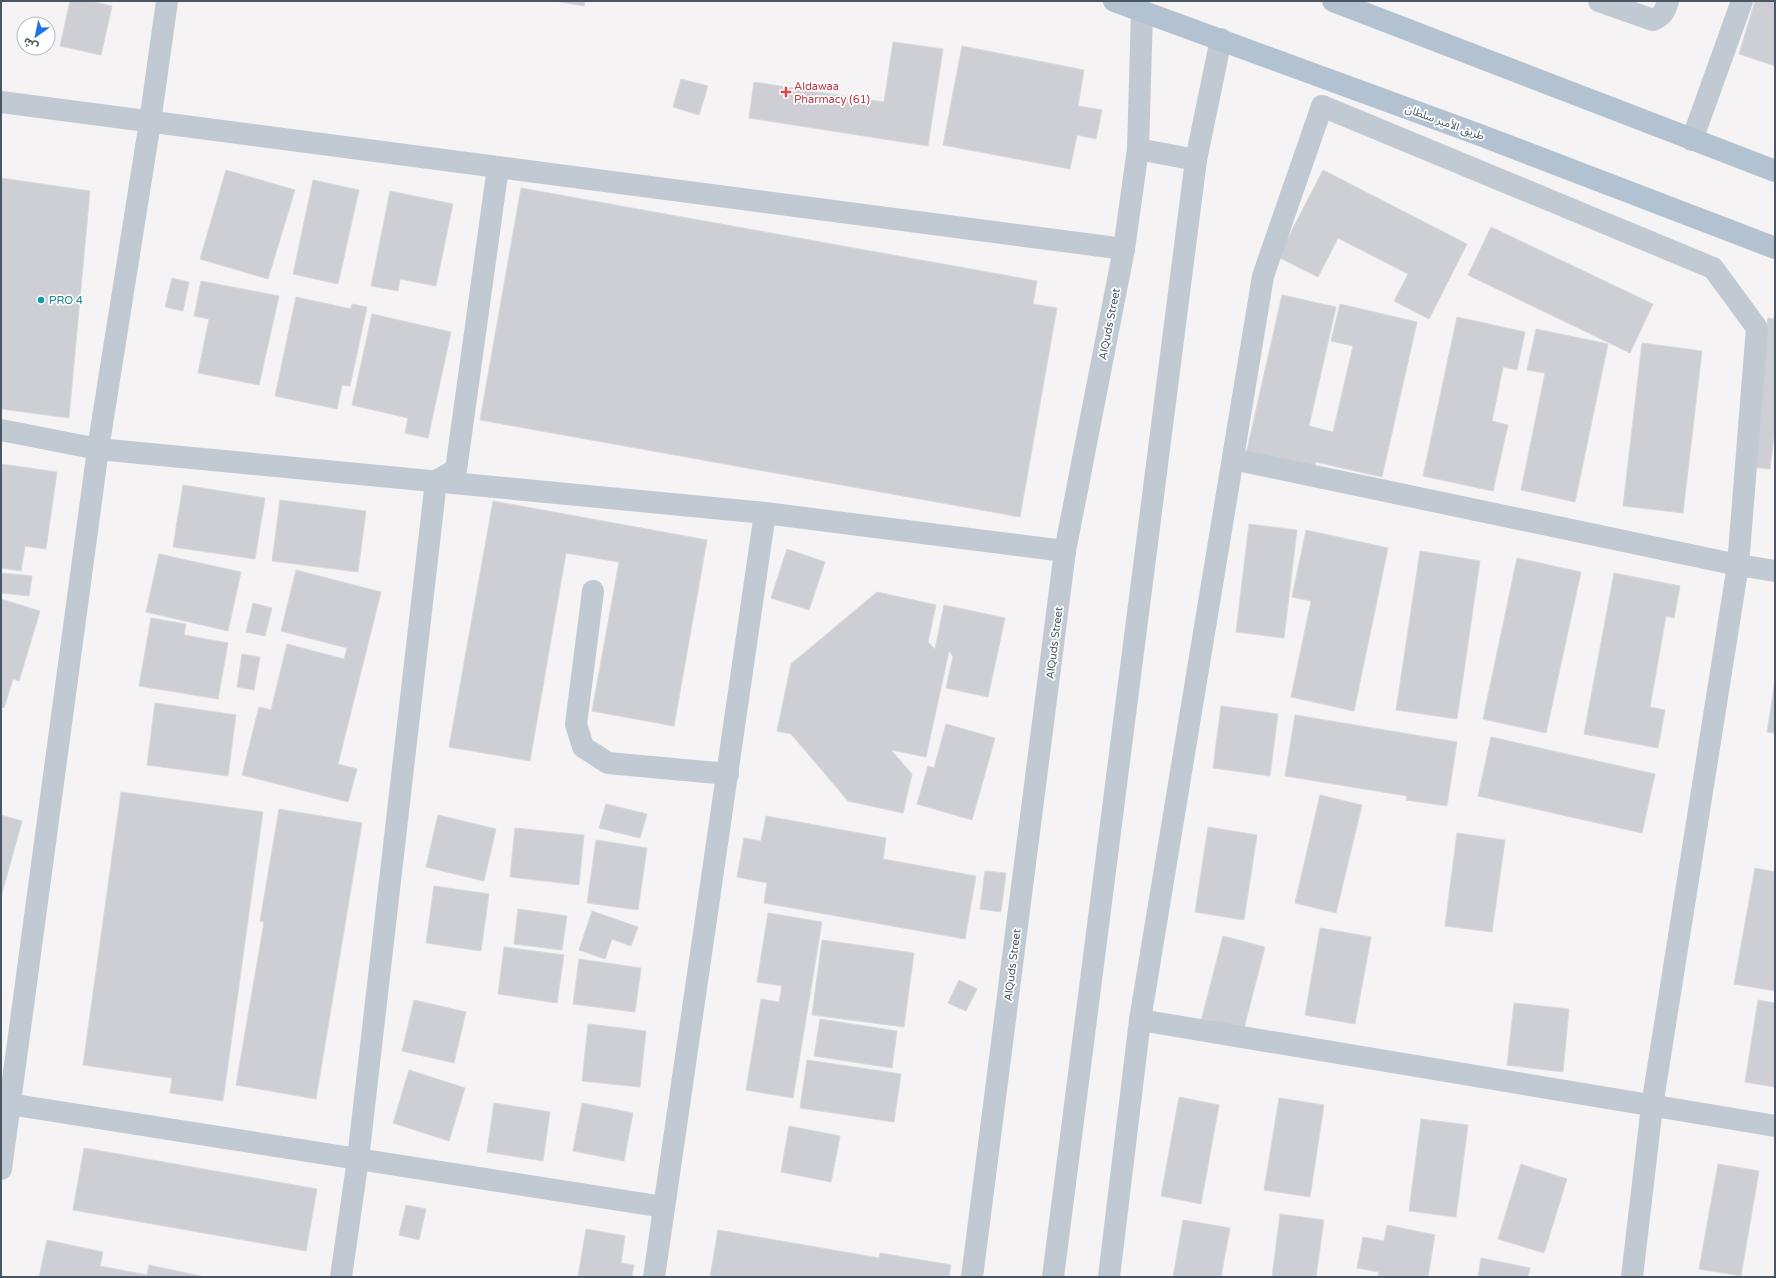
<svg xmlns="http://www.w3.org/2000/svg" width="1776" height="1278" viewBox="0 0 1776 1278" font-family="'Varela Round','Noto Sans Arabic',sans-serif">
<rect width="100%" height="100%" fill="#f5f3f3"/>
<g fill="#cdcfd5" stroke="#d7d9de">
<path d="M70,1H90L112,6L101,55L60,46Z"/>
<path d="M555,1H585L584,6Z"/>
<path d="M1755,1H1775V66L1739,54Z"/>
<path d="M893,42L943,49L928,146L749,118L754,82L884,102Z"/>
<path d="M962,46L1084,70L1078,106L1102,110L1096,139L1077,135L1070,169L943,145Z"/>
<path d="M681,79L708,86L699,115L673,107Z"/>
<path d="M226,170L295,190L268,279L200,259Z"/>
<path d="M1323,170L1467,244L1429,319L1394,301L1408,274L1338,238L1318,277L1278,257Z"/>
<path d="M1,178L90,191L69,418L1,409Z"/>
<path d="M313,180L359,190L338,284L293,274Z"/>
<path d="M521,188L1037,281L1033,304L1057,308L1020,517L480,420Z"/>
<path d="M390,191L453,204L436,286L400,279L398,291L371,286Z"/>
<path d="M1491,227L1653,304L1630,353L1468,275Z"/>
<path d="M172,278L189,282L183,311L165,307Z"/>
<path d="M201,281L279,296L259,385L198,373L209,319L194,316Z"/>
<path d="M1282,295L1336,307L1309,426L1333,432L1353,346L1331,341L1340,304L1417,322L1382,477L1316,462L1314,470L1246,454Z"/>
<path d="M296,297L351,309L352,304L367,307L350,386L342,385L337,409L275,396Z"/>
<path d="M372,314L451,332L428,438L405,433L408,418L352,405Z"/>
<path d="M1457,317L1525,332L1517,370L1503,367L1492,421L1508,425L1493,491L1423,476Z"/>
<path d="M1768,318L1775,319V427L1770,469L1750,467Z"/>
<path d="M1536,329L1608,344L1575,502L1521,490L1545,373L1527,370Z"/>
<path d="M1642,343L1702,351L1683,513L1623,506Z"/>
<path d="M1,464L57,472L46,549L25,546L21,571L1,568Z"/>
<path d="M183,485L265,498L255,559L173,547Z"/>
<path d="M280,500L366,511L358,572L272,561Z"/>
<path d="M493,501L707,540L674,726L592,711L619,562L566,553L530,761L449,747Z"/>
<path d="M1249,524L1297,530L1284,638L1236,632Z"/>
<path d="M1306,530L1388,548L1354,711L1291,697L1311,601L1292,597Z"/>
<path d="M787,549L825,562L809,610L771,598Z"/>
<path d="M1420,551L1480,561L1457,719L1396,710Z"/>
<path d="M159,554L241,572L228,631L146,612Z"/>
<path d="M1517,558L1581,572L1546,733L1483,719Z"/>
<path d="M296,570L381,592L338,764L357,769L348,802L242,775L259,707L271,710L287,644L344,659L347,648L281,631Z"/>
<path d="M1,573L32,576L29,596L1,593Z"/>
<path d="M1614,573L1680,586L1674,618L1666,616L1650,707L1665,710L1658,748L1584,734Z"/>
<path d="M877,592L936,605L928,642L935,649L944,605L1005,618L988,697L946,688L953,656L949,651L926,757L891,750L912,774L903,813L848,801L791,734L777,731L791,664Z"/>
<path d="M1,599L40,611L19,681L13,679L4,708L1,707Z"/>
<path d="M253,603L272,608L265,636L246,632Z"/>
<path d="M151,618L186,624L184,635L228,643L218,699L139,686Z"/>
<path d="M242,654L260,657L254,690L237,687Z"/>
<path d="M1775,681V733L1767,732Z"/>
<path d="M155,703L236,715L228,776L147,765Z"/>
<path d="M1221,706L1278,714L1270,776L1213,768Z"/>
<path d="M1295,715L1457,742L1447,806L1406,800L1407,796L1285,776Z"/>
<path d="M946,724L995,738L972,820L917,804L928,766L934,768Z"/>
<path d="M1491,737L1655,774L1642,833L1478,796Z"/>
<path d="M121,792L263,812L223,1101L170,1093L172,1078L83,1065Z"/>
<path d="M1320,795L1362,805L1336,913L1295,903Z"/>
<path d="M606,804L647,814L640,838L599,828Z"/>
<path d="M279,809L362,823L316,1099L236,1085L264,922L260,921Z"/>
<path d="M1,815L22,821L1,897Z"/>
<path d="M438,815L496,829L484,881L426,867Z"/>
<path d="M766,816L886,838L883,859L976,876L965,939L764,903L767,883L737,877L744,838L761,841Z"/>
<path d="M1208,827L1257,835L1244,920L1195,912Z"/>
<path d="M515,828L584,835L579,885L510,877Z"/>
<path d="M1457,833L1505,840L1492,932L1445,926Z"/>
<path d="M596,840L647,848L638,910L587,903Z"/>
<path d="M1755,868L1775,872V991L1734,984Z"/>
<path d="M985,871L1006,873L1001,912L980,909Z"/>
<path d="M434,886L489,894L481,951L426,943Z"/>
<path d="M518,909L567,916L562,950L514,944Z"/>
<path d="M592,911L638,927L631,946L612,939L605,959L579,950Z"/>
<path d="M768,913L822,922L793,1098L746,1090L761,999L779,1002L782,986L757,982Z"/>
<path d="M1320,928L1371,937L1355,1024L1305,1015Z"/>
<path d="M1223,936L1265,947L1243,1032L1201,1021Z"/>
<path d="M822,940L914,953L904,1027L812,1015Z"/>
<path d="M504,947L564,955L557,1003L498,994Z"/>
<path d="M579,959L641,968L635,1012L573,1004Z"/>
<path d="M959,980L977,989L966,1011L948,1003Z"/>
<path d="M414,1000L466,1012L454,1063L402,1051Z"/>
<path d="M1758,1000L1775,1003V1087L1745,1082Z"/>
<path d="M1514,1003L1569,1009L1563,1072L1507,1065Z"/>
<path d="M820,1019L897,1031L892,1068L814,1056Z"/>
<path d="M588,1024L646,1031L640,1087L582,1081Z"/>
<path d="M807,1060L901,1074L894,1122L800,1108Z"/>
<path d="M409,1070L465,1088L449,1141L393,1123Z"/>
<path d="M1179,1097L1219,1105L1201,1204L1161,1196Z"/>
<path d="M1279,1098L1324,1105L1310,1197L1264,1190Z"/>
<path d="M494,1103L550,1112L543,1161L487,1152Z"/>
<path d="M582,1103L633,1113L624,1161L573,1151Z"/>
<path d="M1421,1119L1468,1125L1456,1217L1409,1211Z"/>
<path d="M789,1126L840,1136L831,1182L781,1172Z"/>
<path d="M84,1148L317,1189L306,1251L73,1210Z"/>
<path d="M1521,1164L1567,1179L1544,1253L1498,1239Z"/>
<path d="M1718,1164L1759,1171L1741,1276L1699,1269Z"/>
<path d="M406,1205L426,1209L419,1240L399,1235Z"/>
<path d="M1280,1214L1324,1220L1316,1277H1272Z"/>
<path d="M1183,1220L1230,1228L1221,1277H1173Z"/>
<path d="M1387,1225L1435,1235L1428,1277H1378L1379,1272L1357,1268L1363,1237L1384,1241Z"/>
<path d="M586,1229L625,1236L621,1263L634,1265L632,1277H578Z"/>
<path d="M718,1230L879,1258L880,1253L951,1265L949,1277H710Z"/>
<path d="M47,1240L103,1252L100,1266L147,1275L149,1265L205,1277H39Z"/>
<path d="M1481,1258L1530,1268L1528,1277H1478Z"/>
</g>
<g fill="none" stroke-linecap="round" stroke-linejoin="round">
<g stroke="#c1cad2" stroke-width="22">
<path d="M1599,1L1653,20C1663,16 1665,11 1668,1"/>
<path d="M1,102L1124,249"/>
<path d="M1692,140L1742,1"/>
<path d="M1138,149L1196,160"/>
<path d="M1,430L98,449L765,513"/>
<path d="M1233,459L1738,565L1775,571"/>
<path d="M593,591L576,724L583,747L608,763L728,774"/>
<path d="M1140,1020L1775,1126"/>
<path d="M9,1104L358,1159L436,481L456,470L498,167"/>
<path d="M1,1169L98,449L150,122L167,1"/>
<path d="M341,1277L358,1159L664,1207"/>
<path d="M654,1277L765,513L1065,551"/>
<path d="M972,1277L1065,551L1124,249L1138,149L1142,12"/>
<path d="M1053,1277L1196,160L1221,39"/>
<path d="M1109,1277L1140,1020L1263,276L1322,106L1713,268L1757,328L1738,565L1652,1106L1632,1277"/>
</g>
<g stroke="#b3c2d1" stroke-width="22">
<path d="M1114,1L1480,135L1775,248"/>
<path d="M1333,1L1775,171"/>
</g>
</g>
<path fill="#e0444e" stroke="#fff" stroke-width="1.5" d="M784 86h4v4h4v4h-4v4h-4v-4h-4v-4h4z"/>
<circle fill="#0f9aa8" stroke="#fff" stroke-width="1.5" cx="41" cy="300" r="4"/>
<g text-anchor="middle" stroke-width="3.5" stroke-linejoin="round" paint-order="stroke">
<g font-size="11" fill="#be3a42" stroke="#fff" text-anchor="start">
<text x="794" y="90">Aldawaa<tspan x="794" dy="13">Pharmacy (61)</tspan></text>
</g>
<g font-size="11" fill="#4a5661" stroke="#fff">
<text transform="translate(1445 122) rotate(20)" y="4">طريق الأمير سلطان</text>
<text transform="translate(1109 324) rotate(-79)" y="4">AlQuds Street</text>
<text transform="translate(1054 643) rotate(-83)" y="4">AlQuds Street</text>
<text transform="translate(1012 965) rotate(-83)" y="4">AlQuds Street</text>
</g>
<g font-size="11" fill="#0d838f" stroke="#fff" text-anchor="start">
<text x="49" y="304">PRO 4</text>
</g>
</g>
<rect width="1776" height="1278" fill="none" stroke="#4a5661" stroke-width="4"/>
<g transform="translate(36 36) rotate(213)"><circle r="19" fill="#ffffff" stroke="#b7bbc0"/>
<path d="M0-3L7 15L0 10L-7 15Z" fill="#1a73e8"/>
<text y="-6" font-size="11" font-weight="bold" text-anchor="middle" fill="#4a5661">ش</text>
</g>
</svg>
